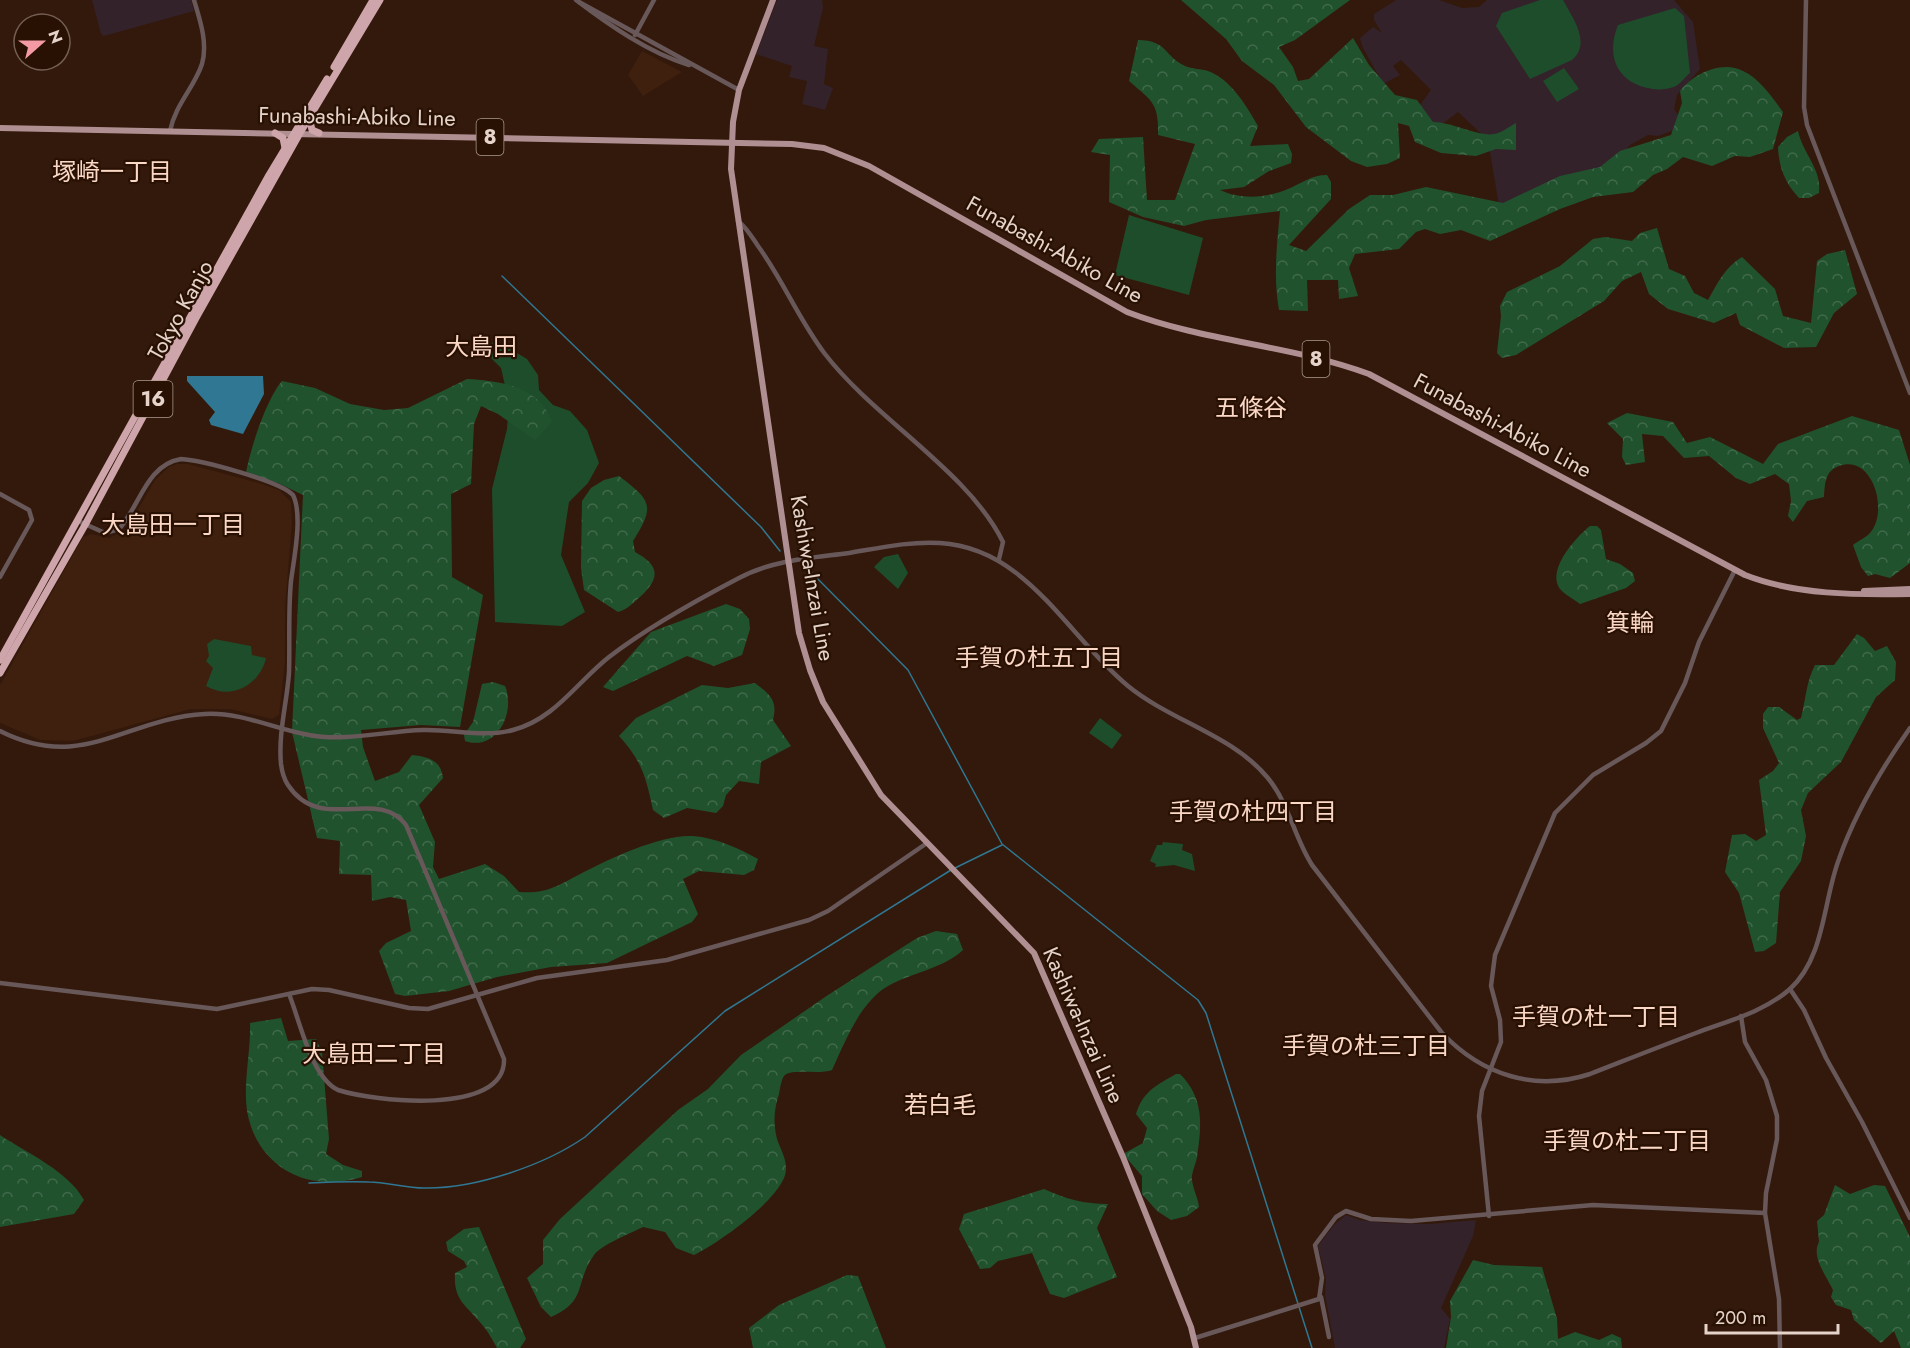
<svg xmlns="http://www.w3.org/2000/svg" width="1910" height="1348" viewBox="0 0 1910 1348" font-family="Jost,'Noto Sans JP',sans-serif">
<defs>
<pattern id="forest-crowns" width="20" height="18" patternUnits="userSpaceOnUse" patternTransform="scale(1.5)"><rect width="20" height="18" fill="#20522e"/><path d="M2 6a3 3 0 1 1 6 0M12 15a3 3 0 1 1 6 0" fill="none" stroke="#406a4b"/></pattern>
</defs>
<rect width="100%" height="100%" fill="#33190b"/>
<g fill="#3f1f0d">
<path d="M642,51L682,72L643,96L628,75Z"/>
<path d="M177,464H188L259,483L279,490L291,502L292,522L285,609V663L279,715L272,719L230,709H191L73,741L40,740L0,723V685L83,537L91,534L109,538L126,530L155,480L169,467Z"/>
</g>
<g fill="#34222a">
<path d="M92,0H191L194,11L104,36L101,34Z"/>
<path d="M777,0H822L823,8L814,46L828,49L824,84L833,88L825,110L802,104L807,81L789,77L792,66L756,54Z"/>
<path d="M1396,0H1439L1462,8L1479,7L1487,0H1674L1693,22L1700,69L1677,95L1674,109L1684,123L1683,127L1658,136L1648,135L1630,145L1603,174L1499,206L1488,140L1458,112L1436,129L1417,109L1431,90L1401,60L1393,66L1400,75L1383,84L1362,46L1360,38L1373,27L1382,33L1374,20V14Z"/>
<path d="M1346,1215L1360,1220L1386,1223L1430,1224L1476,1220L1473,1236L1441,1308L1450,1319L1444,1348H1335L1325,1295L1326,1279L1318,1246L1334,1225Z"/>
</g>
<g fill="#1e4d2b">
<path d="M1540,0H1563C1572,17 1592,43 1572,60L1530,79L1496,26L1502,13Z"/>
<path d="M1675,8L1684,16L1690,73C1685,77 1681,83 1676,86C1670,89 1660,90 1653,89C1618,84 1605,57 1618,25Z"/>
<path d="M1564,68L1579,89L1557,102L1543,81Z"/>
<path d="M1129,215L1203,238L1189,295L1115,275Z"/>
<path d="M495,340L527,359L538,375L539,390L553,405L570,411L587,430L599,463L588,483L569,502L561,555L585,612L562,626L495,622L492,489L507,429L509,403L501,368L485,352Z"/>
<path d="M898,554L908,573L898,589L874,567L884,557Z"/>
<path d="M214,639L251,646L252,655L266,658C260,685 231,701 206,686L213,668L206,661L209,656L207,644Z"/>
<path d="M1100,718L1122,735L1112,749L1089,733Z"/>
<path d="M1163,842L1183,844L1182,850L1192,854L1195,871L1174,865L1155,867L1156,864L1150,861L1157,845H1162Z"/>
</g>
<g fill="url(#forest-crowns)">
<path d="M1181,0H1350L1295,40L1279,47L1293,67L1298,81L1309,79L1353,38L1369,65L1395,95L1417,100L1433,122C1452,122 1479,137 1494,134C1501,133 1509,127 1516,123V150L1496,149L1476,156L1441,153L1415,142L1409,126L1398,123L1400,158L1387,164L1367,167L1351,161L1306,127L1274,85L1242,61L1226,39Z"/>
<path d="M1138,40C1167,40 1164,56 1185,66C1192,69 1201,69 1208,71C1231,79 1247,107 1258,126L1250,146L1288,144L1292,154L1291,163L1269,171L1244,187L1220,190C1241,200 1267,198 1288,189C1302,183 1312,175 1327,175L1331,182V199L1289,245L1306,251L1349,209L1370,195H1393L1426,187L1503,203L1560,176L1600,167L1620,151L1671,135L1682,103L1680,91C1693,74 1722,60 1743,71C1760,79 1772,97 1783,112L1773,149L1750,157L1735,156L1712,166L1683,157L1667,169L1653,175L1633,192L1593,197L1560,209L1490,241L1461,230L1440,234L1425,229L1416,232L1399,249L1355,254L1349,268L1358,296L1339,299L1338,280H1307L1308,311L1279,310C1273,276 1277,245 1280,211L1206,220L1184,226L1143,217L1109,202L1110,155L1091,152L1099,139L1143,137L1147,200H1175L1195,144L1158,135C1159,103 1152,101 1129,81Z"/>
<path d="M1798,131C1803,154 1822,169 1819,193L1809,198H1799C1785,183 1779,168 1778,147L1787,137Z"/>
<path d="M1657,228L1669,269L1685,276L1694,293L1708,300C1717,284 1725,267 1742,257L1775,289L1783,316L1811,323L1817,261L1827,254L1845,250L1857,294L1834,313L1816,347L1784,348L1740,325L1736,313L1714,323L1668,309L1649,294L1641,272L1622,281L1604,301L1516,355L1502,358L1497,353L1501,316L1500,306L1507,292L1560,266L1593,239L1605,237L1632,241L1640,233Z"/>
<path d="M467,379C500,381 540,386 552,422L535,440L498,414L481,406L474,424L471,484L451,494L452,577L483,595L460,727L421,725L361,730L363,747L375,781L399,772L412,755C428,757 441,760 443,778L419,805L435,842L433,867L439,879L485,864L504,876L519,892C549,894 558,885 584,872C611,858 662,834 693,836C717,838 738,848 758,859L754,870L744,875L699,871L683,879L698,914L692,922L607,963L551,967L497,977L449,991L405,996L395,994L379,951L386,943L411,931L406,900L390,897L372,901L371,875L339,874L340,841L317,838L292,732L303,495L278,483L246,473C250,449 267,398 282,381L315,388L350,404L384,410L408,408Z"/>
<path d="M1627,413L1673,422L1687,443L1710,437L1763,464L1778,444L1852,416L1899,430L1910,465V563L1890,578L1875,574L1868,576L1861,567L1853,545C1858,541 1865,538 1869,534C1890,513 1873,453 1839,466C1825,471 1825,483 1824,497L1807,501L1793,522L1788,516L1791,501L1789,484L1775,474L1750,484L1736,478L1709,456L1684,458L1663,436L1642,434L1645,462L1626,465L1622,457L1623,439L1607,423Z"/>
<path d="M619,476C652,501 655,506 633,541L635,552C659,565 661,577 641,596C633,603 628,609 618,612L584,590L581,568L582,501L591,488L604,480Z"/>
<path d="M1590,526H1597L1601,530L1606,559L1620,564L1633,573L1635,581L1626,588L1580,604C1574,599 1565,595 1561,590C1545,571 1576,537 1590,526Z"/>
<path d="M726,604L740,609L749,619L750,629L742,655L714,666L687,656L613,691L603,687L651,632Z"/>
<path d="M1857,634L1864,638L1875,651L1887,646L1896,662L1895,680L1876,697L1841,762L1808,793L1801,810L1806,836L1801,861L1780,892L1776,943L1764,951L1755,952L1739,893L1725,872L1732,835L1745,834L1756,841L1766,835L1759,780L1773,771L1779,763L1763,728V714L1768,707H1779L1797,720L1801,718C1806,699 1806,682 1815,665H1834Z"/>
<path d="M493,682L505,686C516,712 497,752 465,741L464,735L473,722L482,684Z"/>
<path d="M755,683C770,695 778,700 773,720L791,746L761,762L759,784L739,781L726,795L723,806L716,813L687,808L664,818L653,810C646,777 642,761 619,736L636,718L702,685L728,688Z"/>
<path d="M936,931L957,934L963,950C942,969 913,972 888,986C860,1002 845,1042 832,1070C820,1075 790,1068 784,1076C781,1080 780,1089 779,1094C774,1109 773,1123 777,1139C781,1151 790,1164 784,1178C772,1205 720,1242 694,1255L676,1248L665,1232L643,1227C631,1233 601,1245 594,1255C574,1283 588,1301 551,1317L541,1307L527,1278L543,1264V1240L560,1219L678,1110L708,1089L741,1055L828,995L917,938Z"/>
<path d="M281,1018L288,1041L316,1039L322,1052L329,1139L326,1154L343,1165L362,1171V1177C309,1194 257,1168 247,1111C243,1083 251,1051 250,1023Z"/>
<path d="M1176,1074H1180C1204,1098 1202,1125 1197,1157C1196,1164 1191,1173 1192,1180C1193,1189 1198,1198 1199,1207L1187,1216L1171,1220L1157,1211L1142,1194V1176L1123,1154L1143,1143L1147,1128L1136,1114C1143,1091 1157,1085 1176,1074Z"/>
<path d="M0,1135C27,1153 68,1171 84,1200L74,1214L0,1227Z"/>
<path d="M1835,1185L1850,1194L1874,1185L1885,1186L1910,1237V1348H1901L1894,1331L1881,1343L1854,1320L1851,1310L1836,1305L1831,1297L1833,1290C1826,1275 1811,1257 1819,1242L1817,1221L1824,1215Z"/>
<path d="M1044,1189C1066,1199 1084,1204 1108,1204L1097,1228L1117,1277L1064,1298L1050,1294L1032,1253L998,1261L990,1268L980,1269L959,1229L964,1214Z"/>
<path d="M479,1227L526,1339L520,1348H497C493,1341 489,1333 484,1327C468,1306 453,1302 455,1273L467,1267L464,1261L448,1251L446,1242L464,1229Z"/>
<path d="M1473,1260L1494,1265L1542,1267L1557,1319L1558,1339L1575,1332L1599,1340L1612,1334L1621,1338L1622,1348H1446L1451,1317L1450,1301Z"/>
<path d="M847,1275L858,1276L886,1348H753L749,1328L779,1305Z"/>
</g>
<path fill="#2f7792" d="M187,376H263L264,394L243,434L211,425L209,420L215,412L187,381Z"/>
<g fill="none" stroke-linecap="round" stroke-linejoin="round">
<g stroke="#2f7792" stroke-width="1.5">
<path d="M502,276L761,527L780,551"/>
<path d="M806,567L908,670L1002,844L1198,1000L1206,1013L1312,1348"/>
<path d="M955,868L1002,845"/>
<path d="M309,1183C329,1182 349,1181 369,1182C387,1182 405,1188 424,1188C474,1189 543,1166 585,1137L725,1011L951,870"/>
</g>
<g stroke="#68585a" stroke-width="4.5">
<path d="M576,0C609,25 649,53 689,65"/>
<path d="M1806,0L1804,107L1807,125L1910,393"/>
<path d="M579,2L739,90"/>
<path d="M635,35L654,0"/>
<path d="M170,131C175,105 194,88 202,64C208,43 200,20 194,0"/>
<path d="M738,221C746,227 752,237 758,246C783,280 799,320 825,354C875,419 968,471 1003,542L999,559"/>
<path d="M0,494L29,510L32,520L0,577"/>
<path d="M78,521L105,533L119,529C140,506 146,465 181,459C201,460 280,481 293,495C303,515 294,558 291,581C288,612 290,642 289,673C287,702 278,734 281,764C282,772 284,779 288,785C321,835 376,786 406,825L504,1059C506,1117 372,1101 338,1090C311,1077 300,1021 289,994"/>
<path d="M0,731C83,773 126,718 205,714C242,712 274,729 309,735C346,742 385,731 423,730C453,729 484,738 513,730C555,719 577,682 609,657C648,627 695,601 739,578C772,560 812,558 849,553C879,548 910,541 940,543C1027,548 1067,636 1128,686C1171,721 1232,735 1267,777C1289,803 1294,837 1312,865L1442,1033C1482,1075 1535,1092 1590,1074C1626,1060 1661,1046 1696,1033C1728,1021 1764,1012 1790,989C1825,957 1823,901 1839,859C1855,813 1882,768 1910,728"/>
<path d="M0,983L217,1009L312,989L329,990L409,1008L428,1009L537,978L667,960L809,920L828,911L927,843"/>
<path d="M1790,989L1804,1010L1826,1058L1862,1122L1910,1218"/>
<path d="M1741,1016L1745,1042L1766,1080L1777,1116V1139L1766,1193L1765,1213L1779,1299L1780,1348"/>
<path d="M1489,1216L1479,1116L1482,1091L1501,1042L1500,1020L1491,986L1495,955L1555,813L1593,775L1646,743L1661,731L1685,683L1699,642L1735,570"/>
<path d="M1321,1297L1329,1337"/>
<path d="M1195,1338L1319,1299L1322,1278L1315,1245L1336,1217L1346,1211L1371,1219L1411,1221L1593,1205L1765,1213"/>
</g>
<g stroke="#b08f93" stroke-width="6">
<path d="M773,0L739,90L733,122L731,169L799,633L810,670L823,702L881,795L1034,953L1123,1157L1191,1327L1196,1348"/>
<path d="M0,128L792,144L824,148L869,166L1127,312C1205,342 1291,345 1369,374L1745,575C1796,595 1856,595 1910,594"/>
<path d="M1864,591L1910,589"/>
</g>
<g stroke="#cda5aa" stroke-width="7">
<path d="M334,67L373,0"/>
<path d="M309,117L312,130L319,133"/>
<path d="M275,133L283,138L285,148"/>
<path d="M0,660L269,175L327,79"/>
<path d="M0,673L85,525L196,318L300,133L380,0"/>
</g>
</g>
<g text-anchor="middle" stroke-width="4.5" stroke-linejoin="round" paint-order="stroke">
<g fill="#281003" stroke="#ad998f" stroke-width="1.5">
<rect x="476.5" y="119" width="27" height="36" rx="4.5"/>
<rect x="1302.5" y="341" width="27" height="36" rx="4.5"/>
<rect x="133.5" y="381" width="39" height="36" rx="4.5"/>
</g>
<g font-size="21" font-weight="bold" fill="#e6d4cb">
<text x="490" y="144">8</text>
<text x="1316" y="366">8</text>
<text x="153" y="406">16</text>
</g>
<g font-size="22" fill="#e6d4cb" stroke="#281003">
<text transform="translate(357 116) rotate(1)" y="8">Funabashi-Abiko Line</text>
<text transform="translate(1055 249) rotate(29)" y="8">Funabashi-Abiko Line</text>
<text transform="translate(180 310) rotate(-61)" y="8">Tokyo Kanjo</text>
<text transform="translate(1503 425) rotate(28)" y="8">Funabashi-Abiko Line</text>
<text transform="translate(813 578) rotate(80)" y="8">Kashiwa-Inzai Line</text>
<text transform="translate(1084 1025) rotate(66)" y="8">Kashiwa-Inzai Line</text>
</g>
<g font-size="24" fill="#fbd7c5" stroke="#281003">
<text x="112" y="180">塚崎一丁目</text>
<text x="481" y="355">大島田</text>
<text x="1251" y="416">五條谷</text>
<text x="173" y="533">大島田一丁目</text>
<text x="1630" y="631">箕輪</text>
<text x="1039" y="666">手賀の杜五丁目</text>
<text x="1253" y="820">手賀の杜四丁目</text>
<text x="1596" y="1025">手賀の杜一丁目</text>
<text x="1366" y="1054">手賀の杜三丁目</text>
<text x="374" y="1062">大島田二丁目</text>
<text x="940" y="1113">若白毛</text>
<text x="1627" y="1149">手賀の杜二丁目</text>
</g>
</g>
<g transform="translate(42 42) rotate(69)"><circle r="28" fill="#281003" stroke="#745e53" stroke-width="1.5"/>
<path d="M0-4.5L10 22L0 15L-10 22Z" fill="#f49aa4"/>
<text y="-9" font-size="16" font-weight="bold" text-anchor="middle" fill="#e6d4cb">N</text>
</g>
<path d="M1706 1324v9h132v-9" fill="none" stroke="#e6d4cb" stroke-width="3"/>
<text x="1715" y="1324" font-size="18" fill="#e6d4cb" stroke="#281003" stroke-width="4.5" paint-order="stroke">200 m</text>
</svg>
